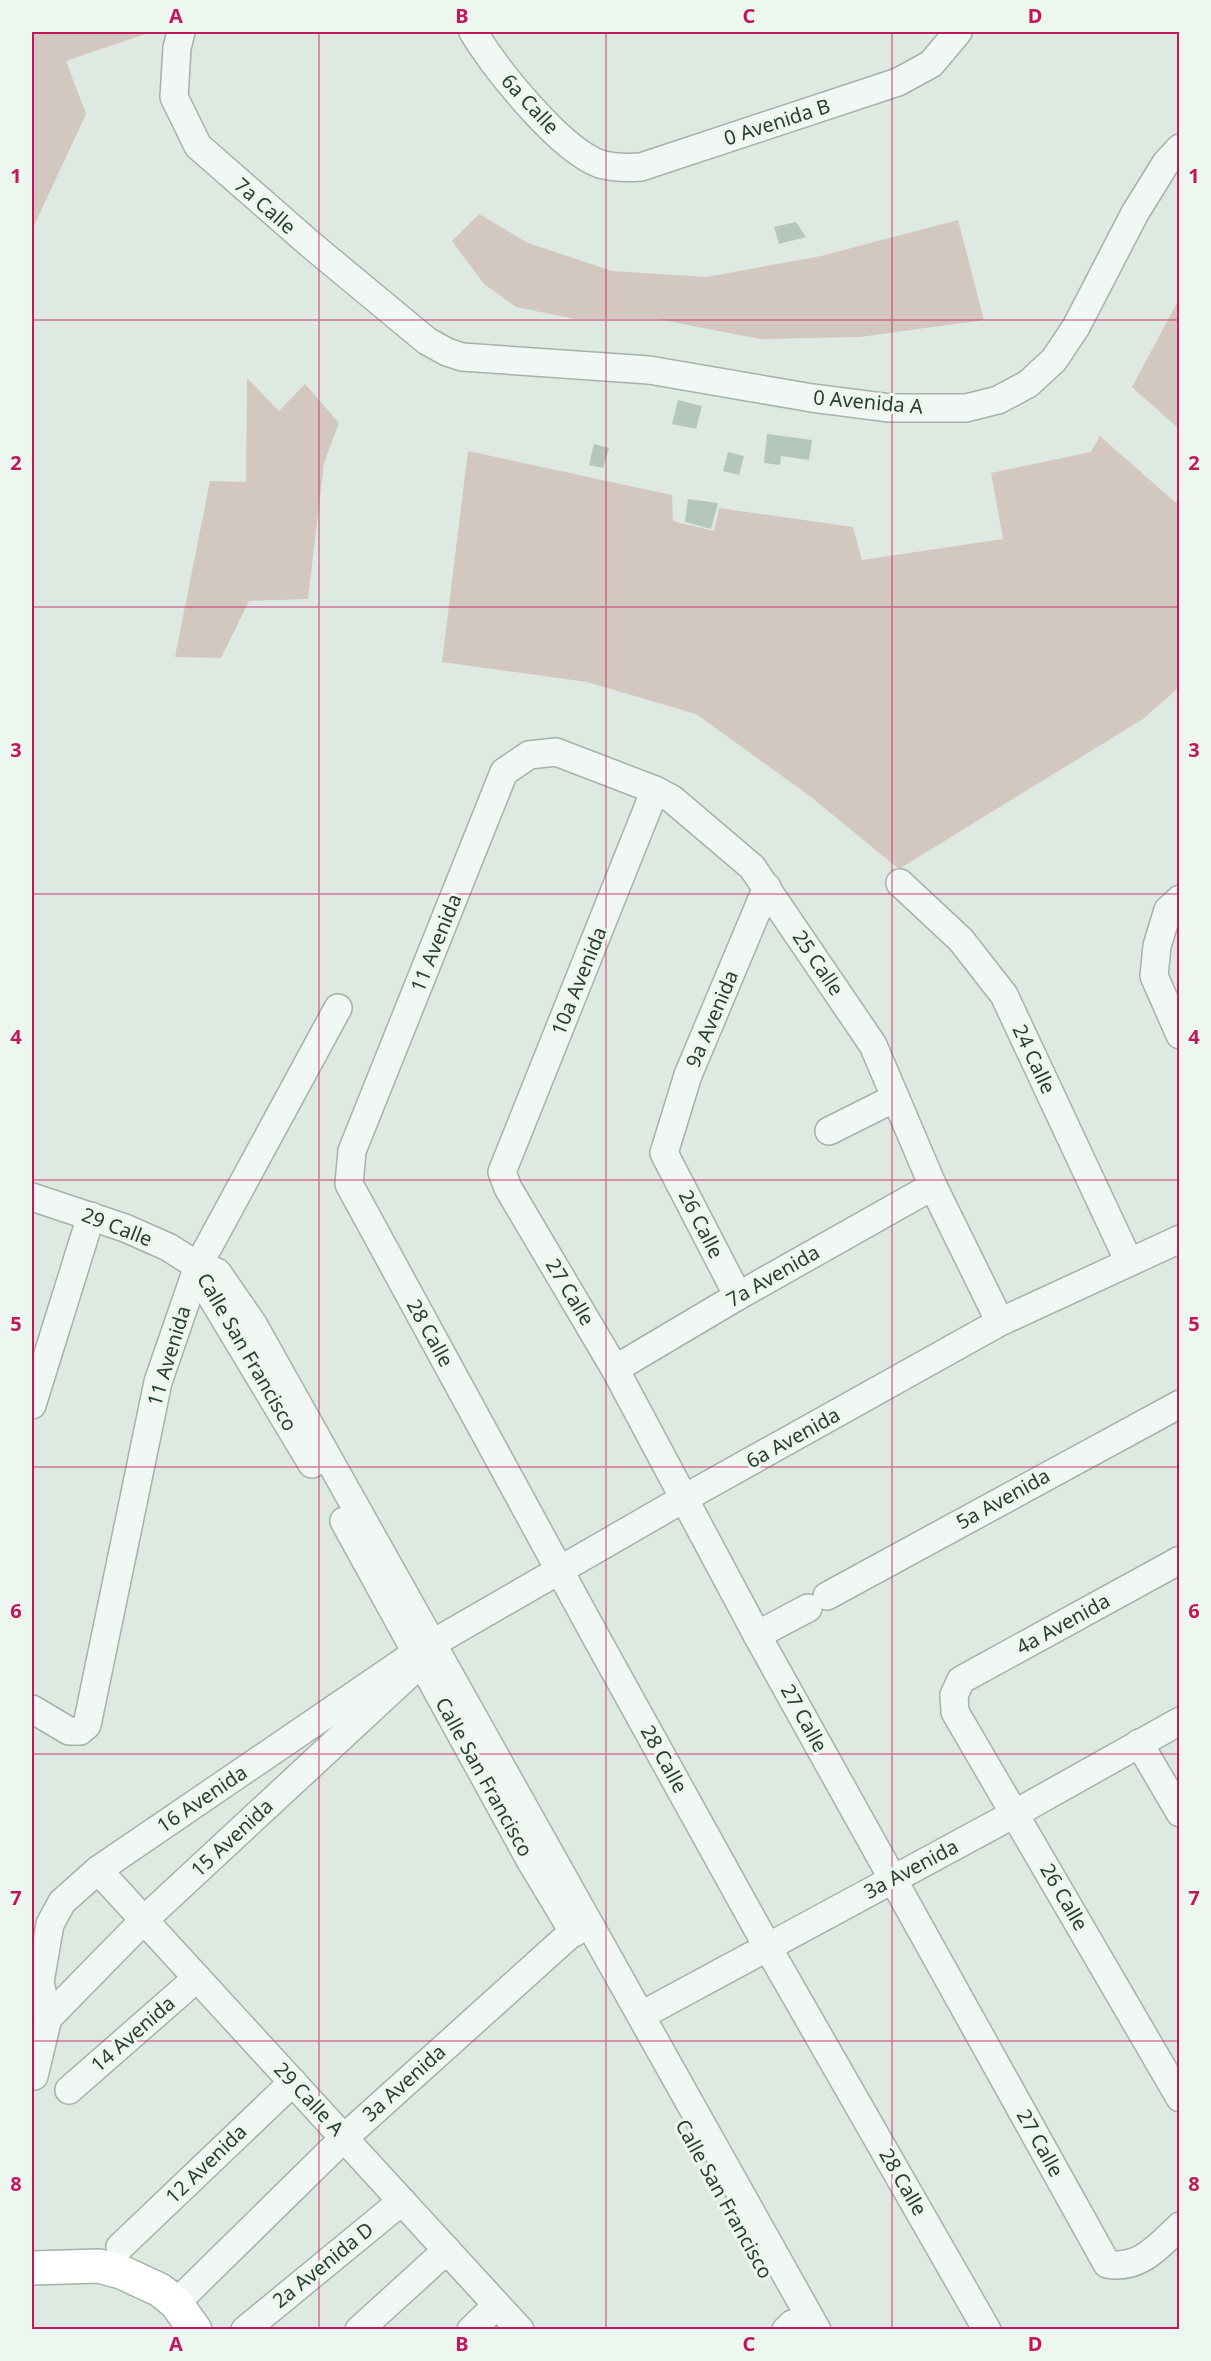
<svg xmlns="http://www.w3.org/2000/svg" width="1211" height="2361" viewBox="0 0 1211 2361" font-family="'Noto Sans',sans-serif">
<rect width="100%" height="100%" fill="#dee9e2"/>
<g fill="#d3c8bf">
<path d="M32,32H151L66,61L86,114L32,230Z"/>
<path d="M479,214L528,243L612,271L706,277L821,256L958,220L984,320L860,337L760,339L657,319H575L516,307L484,284L452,241Z"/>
<path d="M1179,299V429L1132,387Z"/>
<path d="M247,378L279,411L305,384L339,423L324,463L308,599L249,601L221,658L175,657L210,481L246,482Z"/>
<path d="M1100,436L1176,503L1179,498V687L1143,719L899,869L811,797L696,714L587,682L442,662L468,451L672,495L673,521L714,531L719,508L853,527L862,560L1003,539L991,473L1091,452Z"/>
</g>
<g fill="#b5c6bb">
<path d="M796,222L806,237L779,244L774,227Z"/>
<path d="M678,400L702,406L696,429L672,424Z"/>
<path d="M767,434L812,440L809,460L781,456L780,465L764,463Z"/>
<path d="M594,444L609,448L603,468L589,465Z"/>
<path d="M728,452L744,456L739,475L723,471Z"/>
<path d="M688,499L718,503L711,529L685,522Z"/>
</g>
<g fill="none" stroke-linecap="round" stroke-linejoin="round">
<g stroke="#a3b3a9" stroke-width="30">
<g id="minor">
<path d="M181,32L177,48L174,97L198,146L310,244L427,341L447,352L462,357L649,370L812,398L890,408H966L998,400L1028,384L1054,360L1076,327L1135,213L1166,163L1180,148"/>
<path d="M473,32C496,69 559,149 600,164C614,168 627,168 641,167L898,82L931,64L958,32"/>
<path d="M655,790L502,1172L508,1188L615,1369L757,1635L1107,2264C1139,2270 1158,2247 1180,2226"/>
<path d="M900,883L961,940L1004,995L1129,1262"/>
<path d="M1180,899L1168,910L1157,946L1154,976L1180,1035"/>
<path d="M829,1131L895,1098"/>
<path d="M32,1197L125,1228L168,1247L198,1266L217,1272L253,1324L817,2330"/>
<path d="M199,1269L202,1281L312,1464"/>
<path d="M738,1296L664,1153L688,1075L767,887"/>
<path d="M615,1369L738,1296L933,1186"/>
<path d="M32,1405L91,1216"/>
<path d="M344,1521L530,1860L574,1933"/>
<path d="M1180,1560L961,1680L954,1695L955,1712L1180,2098"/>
<path d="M827,1596L1180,1404"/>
<path d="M757,1635L808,1608"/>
<path d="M32,1709L69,1731H80L87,1725L158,1382L198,1266L338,1008"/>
<path d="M1139,1743L1180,1813"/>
<path d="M98,1870L520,2330"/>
<path d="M642,2015L1016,1813L1180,1721"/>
<path d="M48,2018L144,1920L409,1674"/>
<path d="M34,2076L48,2018L40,1982L50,1924L62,1902L98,1870L416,1653L683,1499L1000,1322L1180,1239"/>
<path d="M69,2090L197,1978"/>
<path d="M120,2247L293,2082"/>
<path d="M176,2303L344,2138L586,1920"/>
<path d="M245,2330L402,2201"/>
<path d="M359,2330L447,2250"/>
<path d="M471,2330L497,2305"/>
<path d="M786,2330L792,2324"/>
<path d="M987,2330L767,1946L597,1639L349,1184L352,1151L504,772L529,755L556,752L655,790L672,799L752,867L873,1045L933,1186L1000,1322"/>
</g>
</g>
<g stroke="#9db5a4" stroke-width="36">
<path id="major" d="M32,2268L99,2266L121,2272L160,2290L176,2303L195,2330"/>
</g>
<use href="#minor" stroke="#f1f7f3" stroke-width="27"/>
<use href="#major" stroke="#fff" stroke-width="33"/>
</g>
<path fill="none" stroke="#c2185b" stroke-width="1.5" stroke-opacity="0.55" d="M319,32V2330M606,32V2330M892,32V2330M32,320H1180M32,607H1180M32,894H1180M32,1180H1180M32,1467H1180M32,1754H1180M32,2041H1180"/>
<g text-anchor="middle" stroke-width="6" stroke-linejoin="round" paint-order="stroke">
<g font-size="20" fill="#27402f" stroke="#eef6f0">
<text transform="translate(530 104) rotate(47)" y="7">6a Calle</text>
<text transform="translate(777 122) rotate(-18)" y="7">0 Avenida B</text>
<text transform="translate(265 206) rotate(41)" y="7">7a Calle</text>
<text transform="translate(868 402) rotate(5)" y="7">0 Avenida A</text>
<text transform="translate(436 943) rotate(-68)" y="7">11 Avenida</text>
<text transform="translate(818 963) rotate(56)" y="7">25 Calle</text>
<text transform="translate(579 981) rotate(-68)" y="7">10a Avenida</text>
<text transform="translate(712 1019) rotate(-67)" y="7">9a Avenida</text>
<text transform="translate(1034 1059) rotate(65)" y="7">24 Calle</text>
<text transform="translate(701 1224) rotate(63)" y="7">26 Calle</text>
<text transform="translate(117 1227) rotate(21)" y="7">29 Calle</text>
<text transform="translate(773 1276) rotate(-30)" y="7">7a Avenida</text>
<text transform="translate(570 1292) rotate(59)" y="7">27 Calle</text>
<text transform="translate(430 1333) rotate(61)" y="7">28 Calle</text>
<text transform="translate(247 1352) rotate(60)" y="7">Calle San Francisco</text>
<text transform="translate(169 1356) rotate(-73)" y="7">11 Avenida</text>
<text transform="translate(793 1438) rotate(-29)" y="7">6a Avenida</text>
<text transform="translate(1003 1499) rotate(-29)" y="7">5a Avenida</text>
<text transform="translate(1063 1624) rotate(-29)" y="7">4a Avenida</text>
<text transform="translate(804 1718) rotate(61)" y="7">27 Calle</text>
<text transform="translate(664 1759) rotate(61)" y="7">28 Calle</text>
<text transform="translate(484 1777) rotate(61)" y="7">Calle San Francisco</text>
<text transform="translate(202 1799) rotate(-34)" y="7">16 Avenida</text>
<text transform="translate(232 1838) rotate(-43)" y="7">15 Avenida</text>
<text transform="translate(911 1869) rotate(-28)" y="7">3a Avenida</text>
<text transform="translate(1064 1897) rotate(60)" y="7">26 Calle</text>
<text transform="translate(133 2034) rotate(-41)" y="7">14 Avenida</text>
<text transform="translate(404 2083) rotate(-42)" y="7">3a Avenida</text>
<text transform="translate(309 2099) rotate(47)" y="7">29 Calle A</text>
<text transform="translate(1040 2143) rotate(61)" y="7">27 Calle</text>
<text transform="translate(206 2164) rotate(-44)" y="7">12 Avenida</text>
<text transform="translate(903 2182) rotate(60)" y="7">28 Calle</text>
<text transform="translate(724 2199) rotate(61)" y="7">Calle San Francisco</text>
<text transform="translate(323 2265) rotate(-39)" y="7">2a Avenida D</text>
</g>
</g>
<rect width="1211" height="2361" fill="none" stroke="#eef6f0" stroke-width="66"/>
<rect x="33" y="33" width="1145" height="2295" fill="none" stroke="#c2185b" stroke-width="2"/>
<g font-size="20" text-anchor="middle" font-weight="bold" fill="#c2185b">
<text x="176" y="23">A</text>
<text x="462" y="23">B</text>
<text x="749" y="23">C</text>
<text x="1035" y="23">D</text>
<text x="16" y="183">1</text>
<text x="1194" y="183">1</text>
<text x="16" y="470">2</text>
<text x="1194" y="470">2</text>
<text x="16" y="757">3</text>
<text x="1194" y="757">3</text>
<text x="16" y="1044">4</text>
<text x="1194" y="1044">4</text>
<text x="16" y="1331">5</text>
<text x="1194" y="1331">5</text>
<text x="16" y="1618">6</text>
<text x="1194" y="1618">6</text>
<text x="16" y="1905">7</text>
<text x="1194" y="1905">7</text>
<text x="16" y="2191">8</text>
<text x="1194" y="2191">8</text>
<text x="176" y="2351">A</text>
<text x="462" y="2351">B</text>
<text x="749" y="2351">C</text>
<text x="1035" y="2351">D</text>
</g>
</svg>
